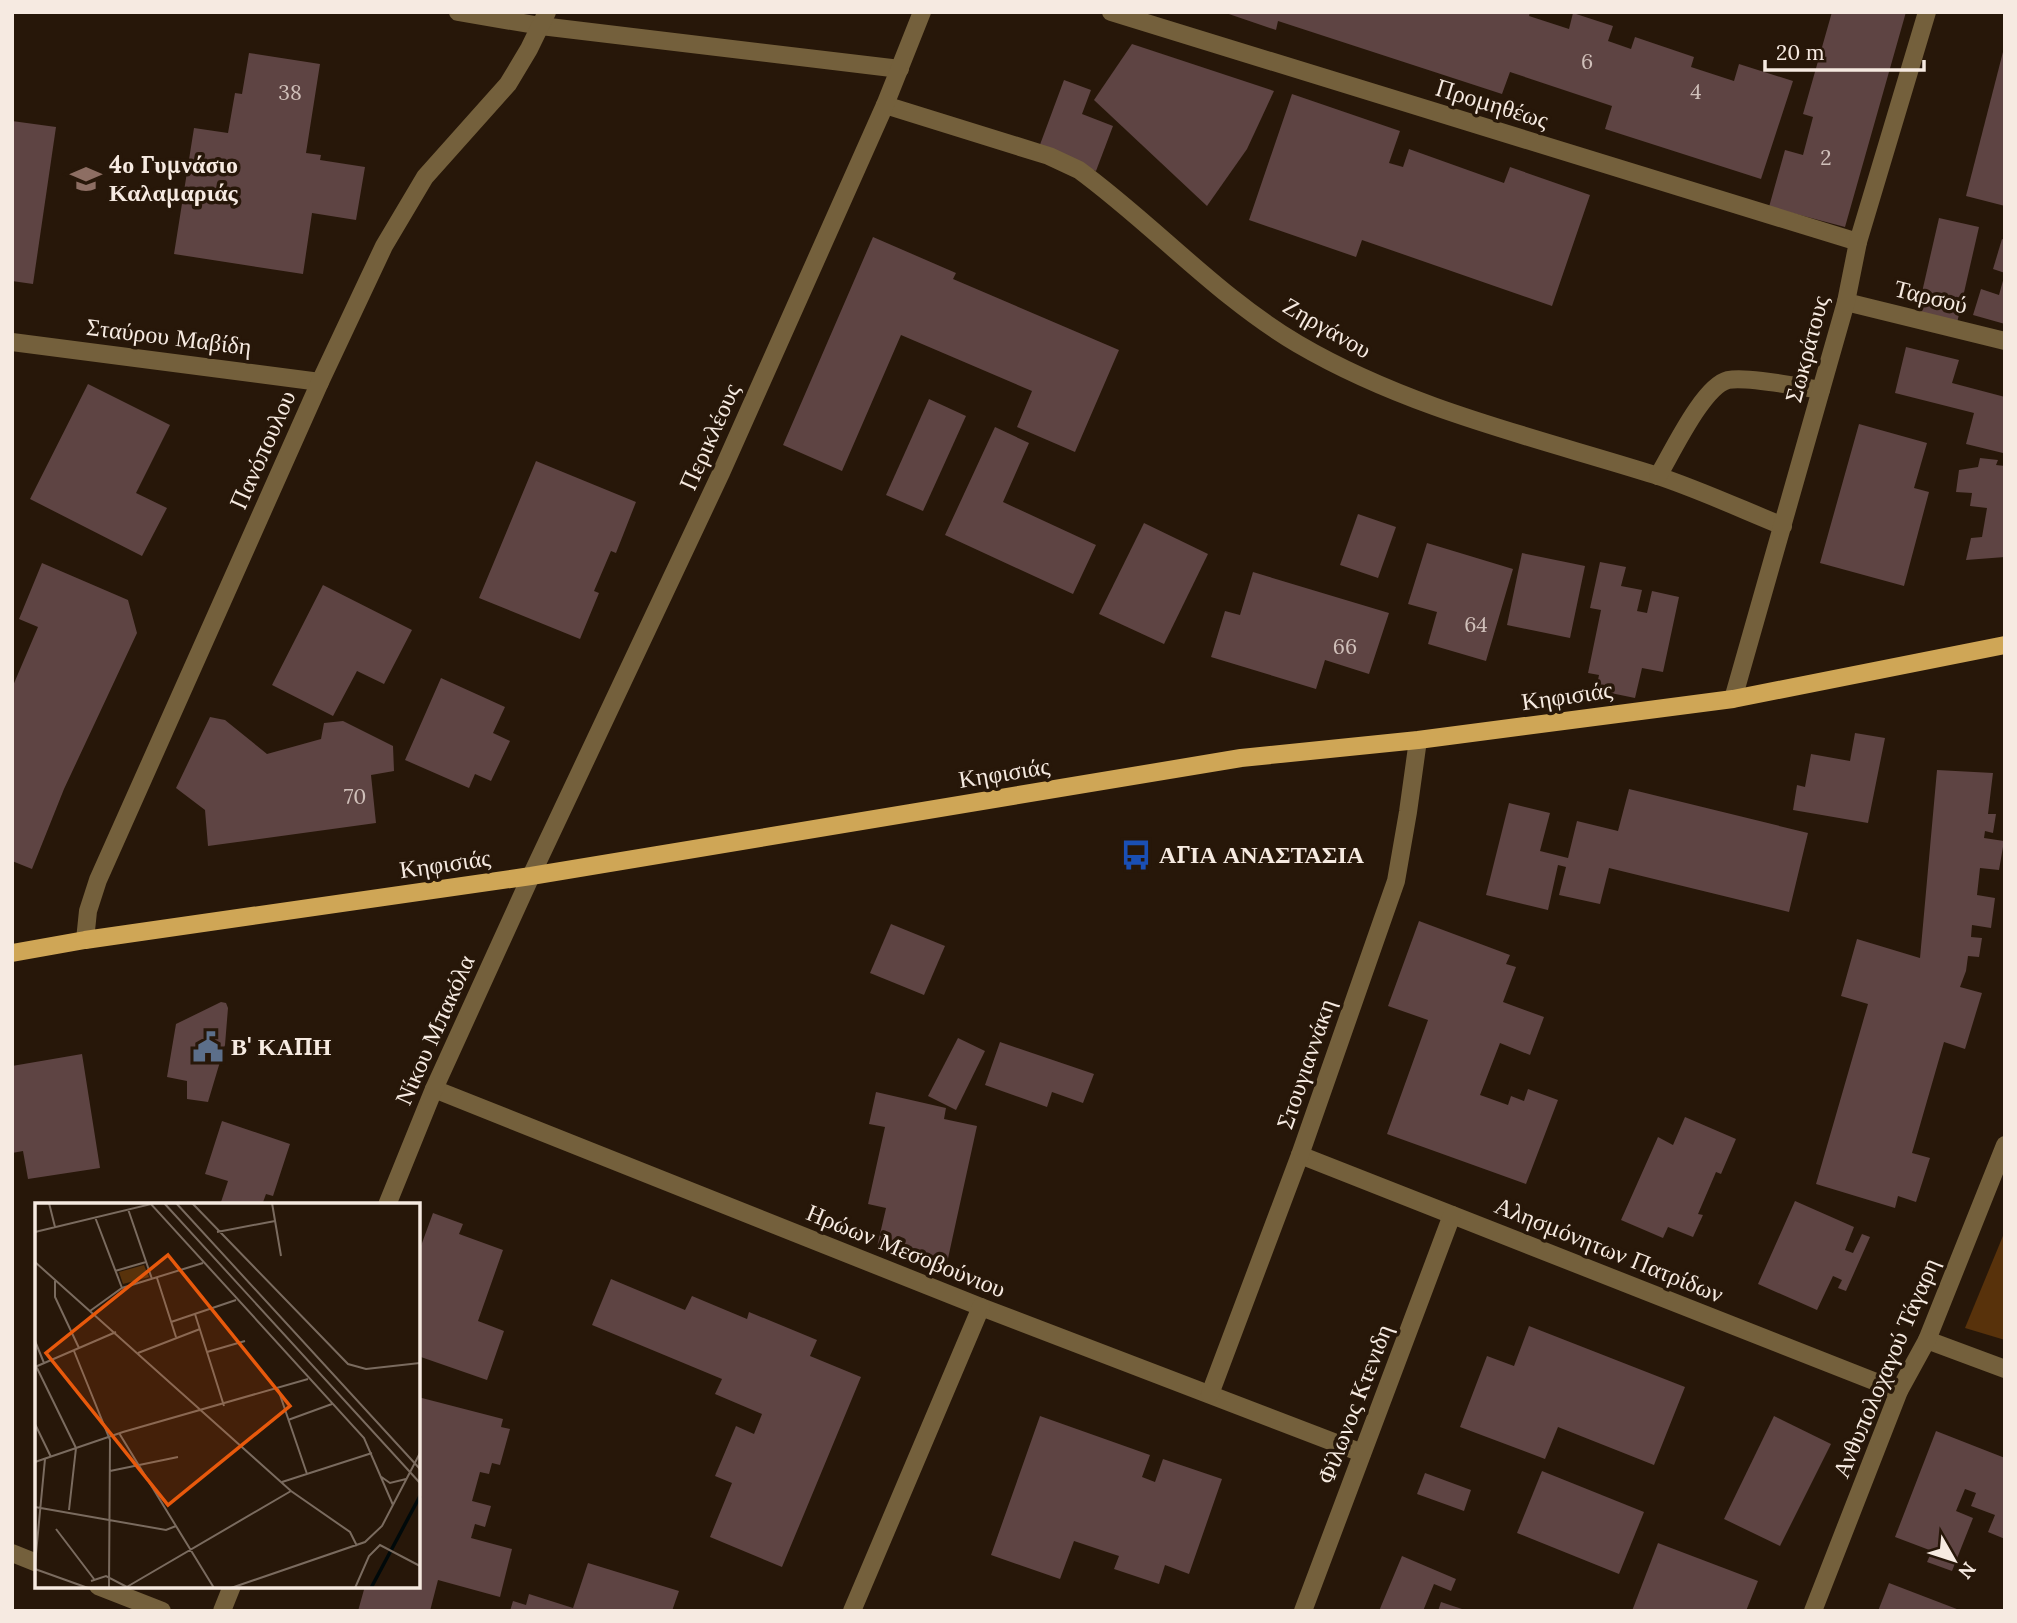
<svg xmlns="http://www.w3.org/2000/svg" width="2017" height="1623" viewBox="0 0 2017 1623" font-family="Lora,serif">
<rect width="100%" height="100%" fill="#271709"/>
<path fill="#58320b" d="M2005,1231V1340L1965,1328Z"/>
<g fill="#5e4443">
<path d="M1223,12H1530L1529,16L1569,29L1573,13L1613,26L1608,41L1631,49L1635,37L1694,57L1691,67L1734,81L1739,64L1793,81L1761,179L1605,129L1612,106L1510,72L1502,94L1278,21L1276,30Z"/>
<path d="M1832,12H1906L1845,227L1769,207L1785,150L1803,155L1813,117L1803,114Z"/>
<path d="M1132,44L1274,91L1247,149L1207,206L1094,100Z"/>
<path d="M2004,48H2005V206L1966,196Z"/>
<path d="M249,53L320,64L306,153L321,155L320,160L365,167L356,220L312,213L303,274L174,254L194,128L228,133L235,93L242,94Z"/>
<path d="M1064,80L1091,90L1082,114L1113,126L1096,171L1038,150Z"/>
<path d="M1292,94L1400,131L1389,163L1403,167L1409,149L1504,183L1510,167L1590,195L1552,306L1362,240L1356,257L1249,220Z"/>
<path d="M12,121L56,127L33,284L12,281Z"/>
<path d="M1939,218L1979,227L1957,323L1917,314Z"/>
<path d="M873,237L956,273L953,279L1119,350L1075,452L1017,427L1032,391L901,335L842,471L783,445Z"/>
<path d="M2002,239L2005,240V273L1993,269Z"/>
<path d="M2004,277L2005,324L1973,315L1981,289L1999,295Z"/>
<path d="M1906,347L1959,360L1952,383L2005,397V445L2003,453L1966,444L1974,413L1895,393Z"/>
<path d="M88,384L170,425L136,493L167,508L142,556L30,499Z"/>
<path d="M929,399L966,416L923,511L886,495Z"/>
<path d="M1859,424L1927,443L1914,488L1929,492L1904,586L1820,563Z"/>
<path d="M995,427L1029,443L1003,502L1096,545L1073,594L945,535Z"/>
<path d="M1980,458L1998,460L1996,465L2005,466V557L1966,560L1971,538L1982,537L1987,508L1970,506L1972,493L1956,492L1959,470L1978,467Z"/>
<path d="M536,461L636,502L616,553L611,551L594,591L599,593L580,639L479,598Z"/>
<path d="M1358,514L1396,527L1378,578L1340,565Z"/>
<path d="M1144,523L1208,554L1164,644L1099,614Z"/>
<path d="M1427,543L1513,569L1486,661L1428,644L1437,612L1408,604Z"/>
<path d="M1522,553L1585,566L1570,638L1507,625Z"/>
<path d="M1600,562L1626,567L1621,586L1642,590L1637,611L1647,613L1652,591L1679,597L1663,672L1642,668L1635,698L1596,690L1599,675L1588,673L1601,610L1590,608Z"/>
<path d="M42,563L128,600L137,633L64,789L32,869L12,861V688L38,627L19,619Z"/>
<path d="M1253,572L1389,613L1369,674L1325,660L1316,689L1211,657L1225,611L1240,615Z"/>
<path d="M323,585L412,630L384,684L357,671L333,716L272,685Z"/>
<path d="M441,678L505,707L493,733L510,741L491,781L475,774L469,788L405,760Z"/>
<path d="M210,717L225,720L267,754L321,739L324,723L343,721L393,746L394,771L371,775L376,823L208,846L205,810L176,788Z"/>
<path d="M1855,733L1885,738L1868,823L1793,810L1797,785L1805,787L1811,754L1850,761Z"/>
<path d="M1937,770L1993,773L1988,814H1996L1993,833L1985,831L1984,838L2004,841L1999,870L1980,868L1977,895L1995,898L1991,928L1972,925L1971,937L1982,938L1979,957L1968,956L1966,971L1960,987L1982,993L1965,1049L1944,1042L1912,1153L1930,1158L1916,1202L1898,1196L1895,1208L1816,1184L1868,1004L1841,996L1857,939L1920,958Z"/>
<path d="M1629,789L1808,833L1789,912L1609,868L1600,904L1559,895L1566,867L1558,865L1548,910L1486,895L1509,803L1550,813L1540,851L1568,858L1577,821L1618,831Z"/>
<path d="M1419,921L1510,955L1506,964L1516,967L1503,1002L1544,1017L1530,1055L1500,1043L1480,1095L1508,1105L1511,1096L1524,1101L1528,1089L1558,1100L1526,1184L1387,1134L1428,1020L1388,1006Z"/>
<path d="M891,924L945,946L924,995L870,973Z"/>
<path d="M221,1002L226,1003L228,1008L225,1045L208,1102L187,1099V1081L167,1077L176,1024Z"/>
<path d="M958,1038L985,1051L956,1110L928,1096Z"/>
<path d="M1000,1042L1094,1074L1083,1103L1052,1092L1047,1107L985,1085Z"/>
<path d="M82,1054L100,1168L28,1179L23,1151L12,1153V1066Z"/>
<path d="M876,1092L946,1108L944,1119L977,1126L947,1263L877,1247L886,1208L868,1204L885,1127L869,1124Z"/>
<path d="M1685,1117L1736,1139L1721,1174L1716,1172L1698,1214L1703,1215L1693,1237L1668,1227L1663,1238L1621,1220L1658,1137L1673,1145Z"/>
<path d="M222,1121L290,1144L273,1196L266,1194L262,1205H220L228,1181L205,1174Z"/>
<path d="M1795,1201L1854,1227L1845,1250L1853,1253L1862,1234L1870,1237L1846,1291L1838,1288L1842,1280L1833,1276L1817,1310L1758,1284Z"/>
<path d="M433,1213L463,1224L459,1234L503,1250L478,1321L504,1331L487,1380L418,1356V1254Z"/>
<path d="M611,1279L685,1310L692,1296L747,1319L749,1312L817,1340L810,1356L861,1377L782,1567L710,1537L732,1483L715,1476L736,1426L754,1434L762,1414L715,1394L722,1379L592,1325Z"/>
<path d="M1529,1326L1685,1387L1654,1465L1558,1427L1545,1459L1460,1427L1487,1356L1514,1366Z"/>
<path d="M418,1397L503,1419L501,1427L510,1429L500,1465L492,1463L489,1474L480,1472L472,1501L491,1506L485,1527L475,1524L471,1538L512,1549L500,1597L438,1580L430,1611H358L365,1586H418Z"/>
<path d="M1040,1416L1150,1455L1142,1477L1155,1482L1163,1459L1222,1479L1189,1574L1165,1565L1159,1584L1114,1569L1119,1556L1074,1541L1060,1579L991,1555Z"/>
<path d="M1774,1416L1831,1444L1780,1546L1724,1519Z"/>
<path d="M1936,1431L2005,1458V1539L1988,1532L1995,1515L1971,1506L1976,1493L1965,1489L1956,1511L1973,1518L1952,1571L1927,1562L1932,1551L1895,1537Z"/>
<path d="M1542,1471L1644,1512L1619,1574L1517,1533Z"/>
<path d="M1425,1473L1471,1490L1464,1511L1417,1494Z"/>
<path d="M1658,1543L1758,1581L1746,1611H1632Z"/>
<path d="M1402,1556L1456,1579L1451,1591L1434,1584L1423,1611H1379Z"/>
<path d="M588,1563L679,1591L672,1611H510L513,1601L526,1605L529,1594L573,1608Z"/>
<path d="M1889,1583L1962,1611H1878Z"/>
<path d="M1441,1602L1465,1610V1611H1438Z"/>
</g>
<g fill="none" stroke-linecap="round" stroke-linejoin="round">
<g stroke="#74603c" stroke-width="18">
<path d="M458,12L541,26L900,69"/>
<path d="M1111,12L1858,242"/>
<path d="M885,105L1049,156L1079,170C1154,225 1218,297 1298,344C1409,409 1534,437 1655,475C1698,489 1741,509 1783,526"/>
<path d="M1846,302L2005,341"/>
<path d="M12,342L320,382"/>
<path d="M1658,476C1672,453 1703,386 1728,380C1747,376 1800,387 1821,390"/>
<path d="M1733,699L1846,302L1858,242L1927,12"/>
<path d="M85,940L88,911L98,880L320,382L384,246L425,177L508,84L529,49L547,12"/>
<path d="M434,1089L981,1307L1362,1453"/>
<path d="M1300,1155L1899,1391"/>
<path d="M387,1205L434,1089L531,876L721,473L885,105L922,12"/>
<path d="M1927,1340L2005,1369"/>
<path d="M1210,1394L1300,1155L1396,881L1408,812L1418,740"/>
<path d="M12,1553L37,1563"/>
<path d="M98,1586L162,1611"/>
<path d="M222,1611L232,1586"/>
<path d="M852,1611L981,1307"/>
<path d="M1303,1611L1452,1215"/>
<path d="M1813,1611L1899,1391L1927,1340L2005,1145"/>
</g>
<path stroke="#cfa656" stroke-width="18" d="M12,953L85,940L531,876L1241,758L1418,740L1733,699L2005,645"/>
</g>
<defs>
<g id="school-bare" transform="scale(2.415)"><path d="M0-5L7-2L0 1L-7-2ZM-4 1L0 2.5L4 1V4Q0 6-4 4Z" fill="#8d6e63" stroke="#271709" stroke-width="2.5" paint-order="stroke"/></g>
<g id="bus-bare" transform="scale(2.415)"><path d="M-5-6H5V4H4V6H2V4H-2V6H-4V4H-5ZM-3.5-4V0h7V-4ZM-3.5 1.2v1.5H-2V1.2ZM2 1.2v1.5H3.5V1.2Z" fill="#1a4fb4" stroke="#271709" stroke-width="2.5" paint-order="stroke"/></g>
<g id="civic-bare" transform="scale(2.415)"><path d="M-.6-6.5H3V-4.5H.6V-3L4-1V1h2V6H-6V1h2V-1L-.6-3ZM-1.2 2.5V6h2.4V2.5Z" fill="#5c6f8a" stroke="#271709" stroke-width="2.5" paint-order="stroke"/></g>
</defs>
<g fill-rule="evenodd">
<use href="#school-bare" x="86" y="179"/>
<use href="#bus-bare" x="1136" y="855"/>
<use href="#civic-bare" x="208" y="1047"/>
</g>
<g text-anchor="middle" stroke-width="7" stroke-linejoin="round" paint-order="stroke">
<g font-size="21" fill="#d0c0ba">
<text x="1587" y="69">6</text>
<text x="1696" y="99">4</text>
<text x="290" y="100">38</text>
<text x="1826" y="165">2</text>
<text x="1476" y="632">64</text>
<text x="1345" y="654">66</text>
<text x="355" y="804">70</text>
</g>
<g font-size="24" fill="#f6eae1" stroke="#271709">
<text transform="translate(1492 104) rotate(17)" y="8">Προμηθέως</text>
<text transform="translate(1931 297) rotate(14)" y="8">Ταρσού</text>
<text transform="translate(1327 328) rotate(30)" y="8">Ζηργάνου</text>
<text transform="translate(169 337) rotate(7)" y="8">Σταύρου Μαβίδη</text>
<text transform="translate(1807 349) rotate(-75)" y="8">Σωκράτους</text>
<text transform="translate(710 437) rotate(-66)" y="8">Περικλέους</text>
<text transform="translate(263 450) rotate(-66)" y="8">Πανόπουλου</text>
<text transform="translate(1567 696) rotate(-8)" y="8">Κηφισιάς</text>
<text transform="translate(1004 773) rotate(-9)" y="8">Κηφισιάς</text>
<text transform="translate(445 864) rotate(-8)" y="8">Κηφισιάς</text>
<text transform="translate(435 1030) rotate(-66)" y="8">Νίκου Μπακόλα</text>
<text transform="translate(1306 1064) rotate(-71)" y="8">Στουγιαννάκη</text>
<text transform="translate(1609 1250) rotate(22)" y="8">Αλησμόνητων Πατρίδων</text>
<text transform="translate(906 1251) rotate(22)" y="8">Ηρώων Μεσοβούνιου</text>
<text transform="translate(1886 1368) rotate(-67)" y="8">Ανθυπολοχαγού Τάγαρη</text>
<text transform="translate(1355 1404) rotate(-69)" y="8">Φίλωνος Κτενιδη</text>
</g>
<g font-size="24" font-weight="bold" fill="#f6eae1" stroke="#271709" text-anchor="start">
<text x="109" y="173">4ο Γυμνάσιο<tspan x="109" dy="28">Καλαμαριάς</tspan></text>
<text x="1159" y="863">ΑΓΙΑ ΑΝΑΣΤΑΣΙΑ</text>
<text x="231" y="1055">Β' ΚΑΠΗ</text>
</g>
</g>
<g transform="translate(35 1203)">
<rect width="385" height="385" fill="#271709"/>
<path d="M109,62L114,74L88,81L84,69Z" fill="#58320b"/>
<path fill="none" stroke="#00090a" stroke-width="3.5" d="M336,385L385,293"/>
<path fill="none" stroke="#7a6b5f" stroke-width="2" d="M14,0L20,24M129,0L385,280M141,0L385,266M157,0L313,161L331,166L385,160M237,0L246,53M93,6L117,76M60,14L87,85M0,29L116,1L329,235L358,302M182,29L240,18M0,59L256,288L315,329L322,343M80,68L111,59M122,75L141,134M20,78V94L44,145M55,108L87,85L168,60M160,111L189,203M136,119L201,97M0,138L9,160M39,148L75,237L74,385M172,149L210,138M103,150L165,126M1,163L41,245L34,307M0,164L81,129M243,186L272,271M253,217L297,201M0,221L16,254M84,230L179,385M0,259L88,229L273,176M75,268L143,254M345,273L355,280L371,276M247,279L337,250M0,304L131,327L141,323M21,326L59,376M0,361L10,256M0,366L53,385M56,378L71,373L92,384M90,385L256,288M196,385L330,339L347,323L385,250M320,385L334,353L345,342L385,363"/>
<path fill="#e8590c" fill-opacity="0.15" stroke="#e8590c" stroke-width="3.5" d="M133,52L255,203L133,302L11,150Z"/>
<rect width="385" height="385" fill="none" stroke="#f6eae1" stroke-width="3.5"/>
</g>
<rect width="2017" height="1623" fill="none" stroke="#f6eae1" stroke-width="28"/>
<g transform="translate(1954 1560) rotate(129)" stroke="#271709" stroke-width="5" paint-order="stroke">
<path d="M0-5L12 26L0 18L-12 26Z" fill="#f6eae1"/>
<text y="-10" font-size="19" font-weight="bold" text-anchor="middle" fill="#f6eae1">N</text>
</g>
<path d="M1765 60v10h159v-10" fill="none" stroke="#f6eae1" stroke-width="3.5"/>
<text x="1776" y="60" font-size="21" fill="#f6eae1" stroke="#271709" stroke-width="5" paint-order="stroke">20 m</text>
</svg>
